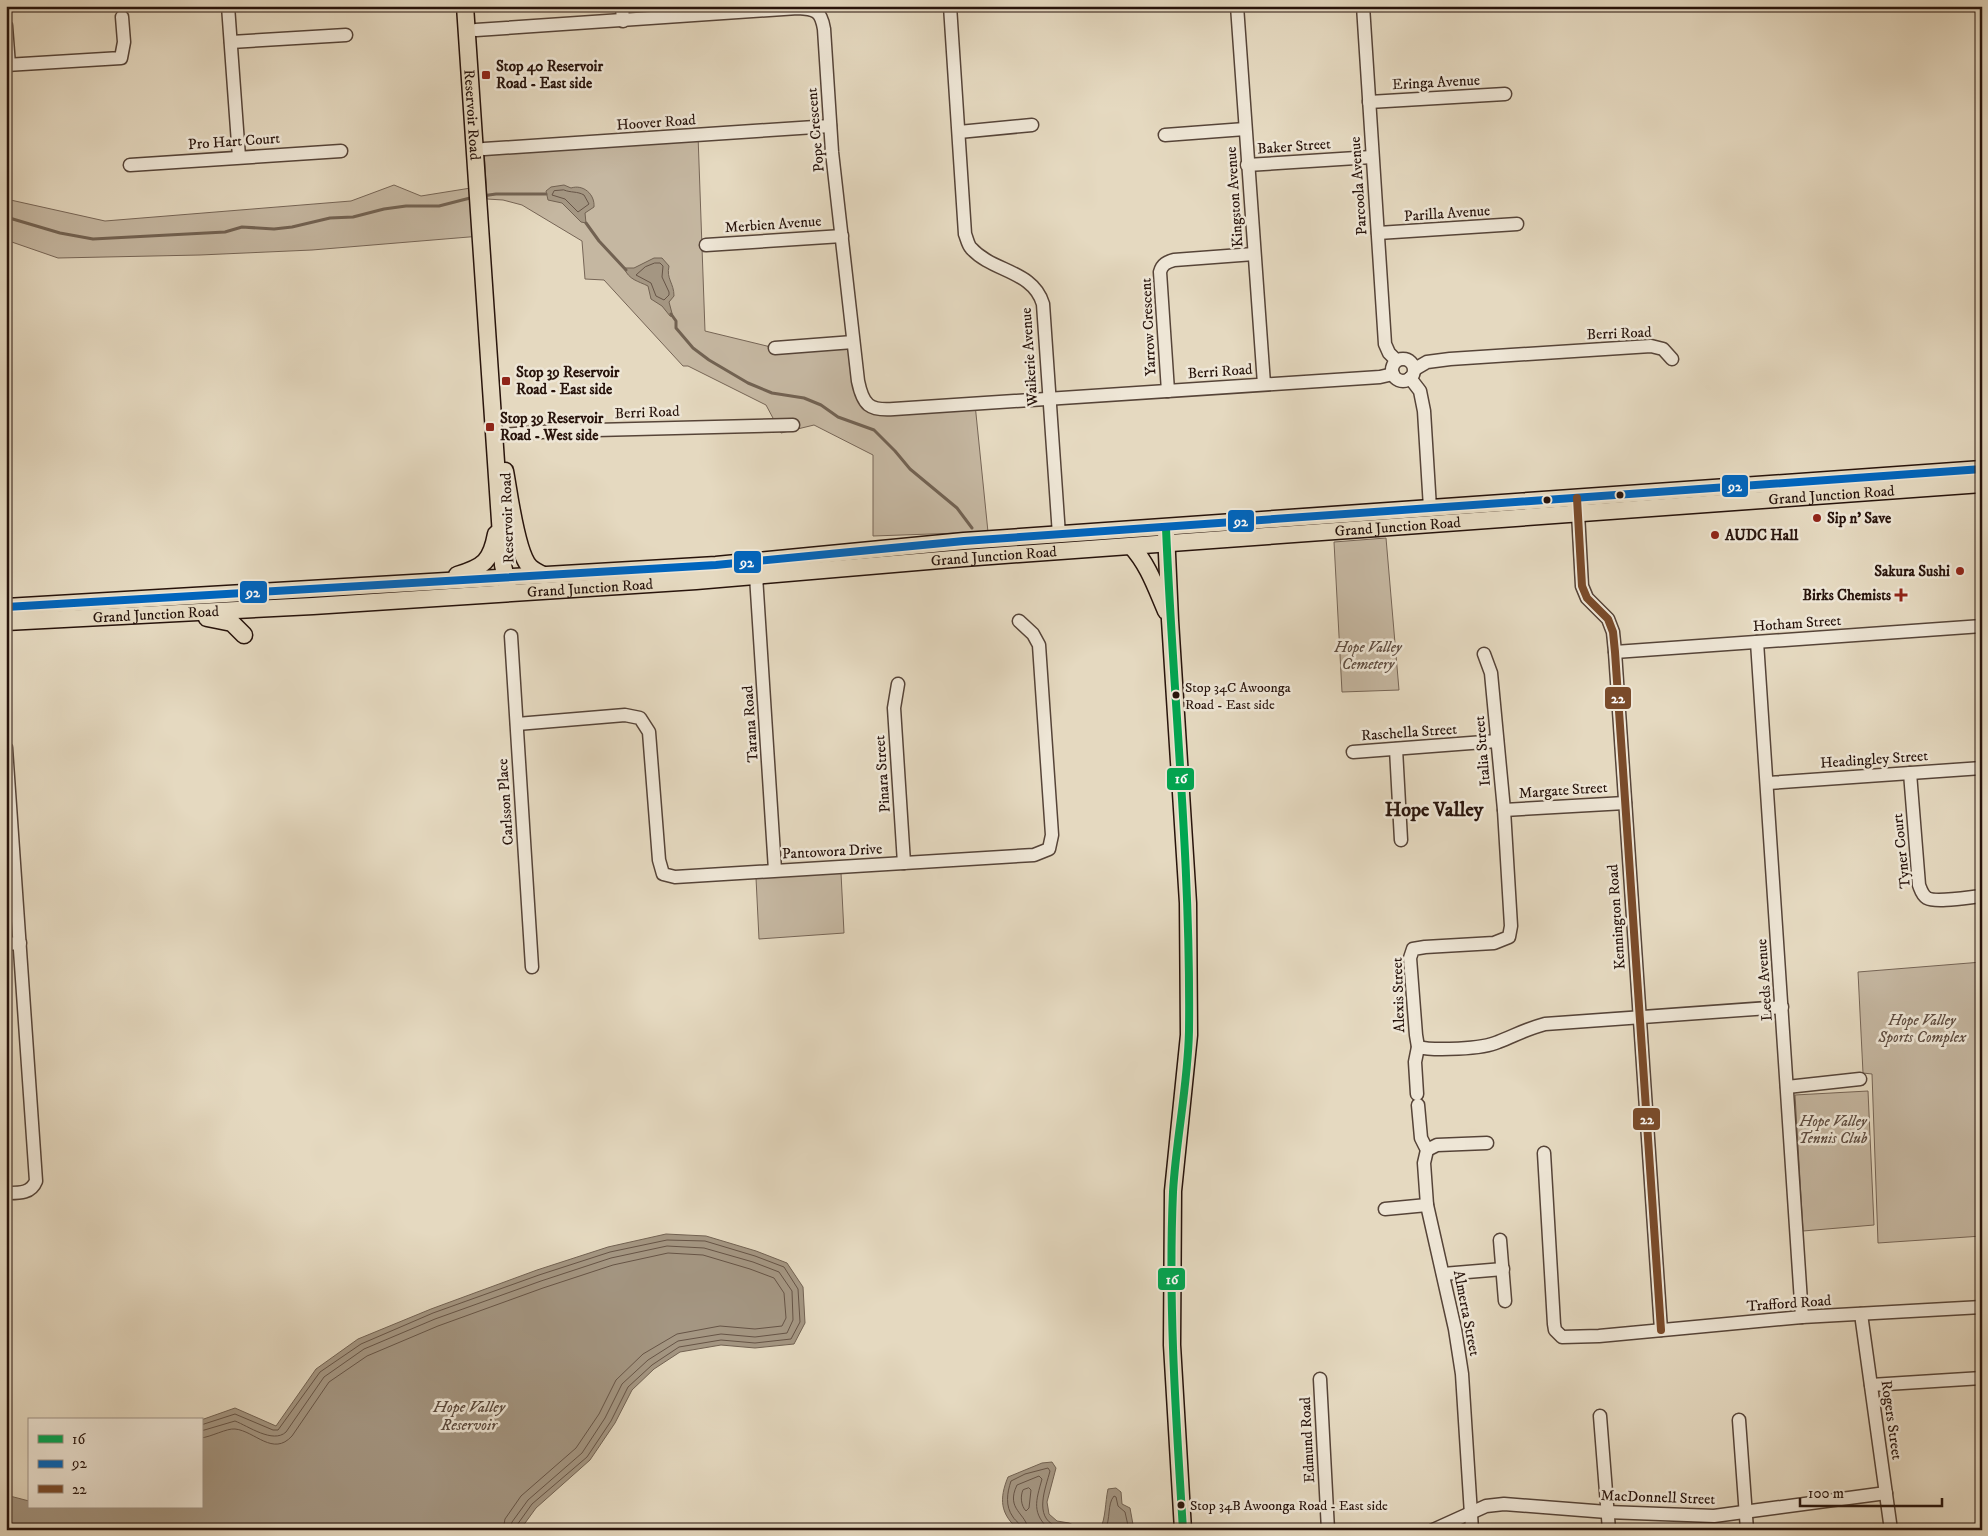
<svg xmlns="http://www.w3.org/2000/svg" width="1988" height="1536" viewBox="0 0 1988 1536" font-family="'IM FELL DW Pica',serif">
<rect width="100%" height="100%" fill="#e5d9c0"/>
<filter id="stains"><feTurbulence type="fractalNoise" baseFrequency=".004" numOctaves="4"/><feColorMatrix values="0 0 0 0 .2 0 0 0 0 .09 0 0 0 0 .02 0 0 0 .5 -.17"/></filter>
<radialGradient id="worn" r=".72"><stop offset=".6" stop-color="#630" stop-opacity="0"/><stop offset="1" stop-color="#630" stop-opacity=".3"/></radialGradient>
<g fill="#c5b7a1" stroke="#766556">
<path d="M698,135L705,331L775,348L853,342L870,407L975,404L988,532L873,536V455L814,425L781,433L766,405L688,366H683L604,280L585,279L582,241L522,205L503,200L487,199L484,149Z"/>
<path d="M394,185L421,196L477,187L481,236L312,250L200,255L58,258L6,240V199L105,221L351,201Z"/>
<path d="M1386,538L1399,690L1342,692L1334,542Z"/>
<path d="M841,873L844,933L759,939L756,878Z"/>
<path d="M1982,962V1236L1878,1243L1872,1074L1863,1073L1858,972Z"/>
<path d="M1868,1091L1874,1225L1803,1231L1795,1095Z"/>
</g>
<g fill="#a49682" stroke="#726252">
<path d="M564,185L571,188C583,184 595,194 594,207L585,213L586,223L581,222L562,203L548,200L546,191L551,187Z"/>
<path d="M654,258H662L669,266C666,279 674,283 674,296L669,302L673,317L670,316L662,306L651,299L648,286C638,281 629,280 624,268H634Z"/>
<path d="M666,1234L706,1236L756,1251L787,1263L803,1287L805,1323L794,1344L755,1348L721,1345L680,1352L654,1369L632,1390L615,1423L590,1460L536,1508L520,1530H6V1495L29,1501V1507H201V1420L235,1408L276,1426L316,1369L358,1339L431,1309L537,1270L608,1247Z"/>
<path d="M1052,1462L1056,1468L1047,1502L1049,1514L1057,1521L1069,1523L1084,1530H1019C1000,1514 999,1499 1008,1477L1042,1463Z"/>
<path d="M1116,1488L1121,1492L1122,1504L1130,1508L1134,1530H1100C1106,1517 1105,1503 1108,1489Z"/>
</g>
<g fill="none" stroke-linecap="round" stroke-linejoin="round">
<g stroke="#665446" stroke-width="1">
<path d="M564,190C571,193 577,191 584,195L589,204L578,212L565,199L552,195L554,191Z"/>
<path d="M655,263H660L663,266L662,277L669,292V295L664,300L656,296L651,283L636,275L645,267Z"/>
<path d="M201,1425L235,1414L273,1430H278L320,1372L361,1344L433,1313L539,1275L610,1252L667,1240L705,1241L755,1256L784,1267L798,1289L800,1322L791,1339L755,1343L721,1340L679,1347L652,1365L628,1387L611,1421L587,1457L532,1504L517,1525L516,1530"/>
<path d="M201,1431L235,1421C248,1426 273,1444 286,1432L324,1377L364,1349L435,1319L541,1281L611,1258L667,1246L704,1248L753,1262L779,1272L792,1291L793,1320L787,1333L755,1337L721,1334L678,1341L648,1360L622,1384L605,1418L582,1453L528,1500L512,1522L510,1530"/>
<path d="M201,1438C211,1437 227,1428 235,1429C255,1431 273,1457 292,1436L329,1382L367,1356L438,1326L543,1288L613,1265L668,1253L703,1255L750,1269L774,1278L784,1293L786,1318L782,1326L755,1329L720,1326L677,1334L643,1354L616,1380L599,1414L576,1448L521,1496L505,1519L503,1530"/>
<path d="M1029,1488L1031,1490L1029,1508L1026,1511C1021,1506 1020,1496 1023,1490Z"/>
<path d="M1022,1530C1021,1523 1016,1522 1013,1517C1005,1506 1007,1493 1011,1481L1025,1474L1048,1468L1050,1471C1046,1487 1033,1517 1056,1526C1061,1528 1067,1527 1072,1530"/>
<path d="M1028,1530C1027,1513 1005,1510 1017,1485L1039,1476L1042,1479C1036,1501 1031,1513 1050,1530"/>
<path d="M1105,1530C1111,1519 1107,1504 1114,1496L1116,1497L1118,1506L1125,1512L1129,1530"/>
</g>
<g stroke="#726252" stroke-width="3">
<path d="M482,196L496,194H546"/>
<path d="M6,217L60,233L93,239L225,232L242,227L274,229L292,227L330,218L353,217L384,209L406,206H439L474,197"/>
<path d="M586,223L599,241L626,270"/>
<path d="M671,314L676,321V328L693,348L709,360L748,383L772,393L804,398L821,405L838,417L874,430L895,451L910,469L957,508L972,528"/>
</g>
<g stroke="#564438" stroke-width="15">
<g id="minor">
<path d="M228,6L239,157"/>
<path d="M622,6L623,21"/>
<path d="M950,6L965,234C967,239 968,245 971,248C992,272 1033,270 1043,304L1059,535"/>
<path d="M1237,6L1264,384"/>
<path d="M1363,6L1385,344L1389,353L1396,360"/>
<path d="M6,26L9,65"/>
<path d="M476,30L798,8C816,9 821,11 824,29L832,152L858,381C863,405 869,411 894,409L1380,377L1393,374"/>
<path d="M231,42L346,35"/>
<path d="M6,65L121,58L124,42L122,17"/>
<path d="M1369,102L1505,94"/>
<path d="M959,132L1032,125"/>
<path d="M1165,135L1245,129"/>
<path d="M484,149L830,126"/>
<path d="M130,165L341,151"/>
<path d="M1247,165L1372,157"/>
<path d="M1378,233L1517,224"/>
<path d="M706,245L842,236"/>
<path d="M775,348L853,342"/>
<circle cx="1403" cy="370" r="11"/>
<path d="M1415,369L1427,362L1450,359L1651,346L1663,349L1672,359"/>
<path d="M1410,378L1420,391L1424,411L1430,508"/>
<path d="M1168,391L1160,272C1162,264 1167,262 1174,260L1254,254"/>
<path d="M502,435L556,431L793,425"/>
<path d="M1578,513L1582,586L1587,598L1608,619L1613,632L1615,652L1661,1330"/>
<path d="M756,576L775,870"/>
<path d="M511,636L532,967"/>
<path d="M1757,642L1802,1317"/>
<path d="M1615,652L1982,626"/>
<path d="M898,684L894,708L904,863"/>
<path d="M517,724L625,715L640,718L649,732L659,860L663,874L675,877L1034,855L1049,849L1052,835L1039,645L1033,634L1019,621"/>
<path d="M6,748L36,1181C31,1194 18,1193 6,1193"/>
<path d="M1396,749L1401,840"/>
<path d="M1353,752L1497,741"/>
<path d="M1910,773L1919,885C1921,890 1922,895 1927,898C1936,903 1970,897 1982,896"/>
<path d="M1768,783L1982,768"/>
<path d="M1504,810L1625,803"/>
<path d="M6,944L20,943"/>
<path d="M1418,1047C1434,1051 1483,1049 1498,1042C1516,1035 1526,1029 1545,1024L1782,1007"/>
<path d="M1787,1087L1860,1079"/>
<path d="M1417,1094L1415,1062L1418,1047L1416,1035L1410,958L1413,949L1425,947L1494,943L1509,937L1511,926L1504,810L1491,673L1484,654"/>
<path d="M1418,1105L1421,1138L1427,1150L1424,1163L1427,1205L1455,1329L1462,1374L1472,1530"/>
<path d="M1427,1150L1437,1145L1487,1143"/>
<path d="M1544,1153L1554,1324L1555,1330L1562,1337L1599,1336L1802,1317L1982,1307"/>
<path d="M1385,1209L1427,1205"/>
<path d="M1500,1240L1505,1301"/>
<path d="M1443,1274L1503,1269"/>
<path d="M1861,1314L1891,1530"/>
<path d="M1320,1379L1328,1530"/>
<path d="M1871,1385L1982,1378"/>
<path d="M1600,1416L1609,1530"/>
<path d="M1739,1420L1747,1530"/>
<path d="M1433,1530L1486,1506L1504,1504L1607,1512L1714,1516L1886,1493"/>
</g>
</g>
<g stroke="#27130b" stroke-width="19">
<g id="major">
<path id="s1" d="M465,6L503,565L508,588"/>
<path d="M505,471C509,491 516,553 530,567C533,570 539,573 543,575"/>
<path d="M1166,532L1170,620L1188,903L1189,1035L1173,1191L1172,1345L1183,1530"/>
<path d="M1131,546C1148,564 1156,588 1166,611"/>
<path d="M457,575C484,567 491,561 496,534"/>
<path d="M6,607L716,565L964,541L1982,469"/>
<path d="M207,618L232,623L244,635"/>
<path id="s2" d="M6,622L313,606L696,581L964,558L1982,484"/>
</g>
</g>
<use href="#minor" stroke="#eee6d6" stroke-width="12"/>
<use href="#major" stroke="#e5d9c0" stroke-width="16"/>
<g stroke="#eee6d6" stroke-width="11">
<path id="bus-1" d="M1166,528C1173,696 1191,863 1189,1031C1188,1085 1176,1139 1173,1192C1168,1305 1176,1417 1183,1530"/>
</g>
<g stroke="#eee6d6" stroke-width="11">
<path id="bus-2" d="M6,607L716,565L964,541L1982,469"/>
</g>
<g stroke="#eee6d6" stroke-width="11">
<path id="bus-3" d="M1577,498L1582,586L1587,598L1608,619L1613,632L1615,652L1661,1330"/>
</g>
<use href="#bus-1" stroke="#00a651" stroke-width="8"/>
<use href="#bus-2" stroke="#0065bd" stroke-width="8"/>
<use href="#bus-3" stroke="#7a4b2a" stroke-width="8"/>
</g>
<g fill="#8f2418" stroke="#eee6d6" stroke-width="2">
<rect x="481" y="70" width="10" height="10" rx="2.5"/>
<rect x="501" y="376" width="10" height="10" rx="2.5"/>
<rect x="485" y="422" width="10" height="10" rx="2.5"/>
<circle cx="1817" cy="518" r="5"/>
<circle cx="1715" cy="535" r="5"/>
<circle cx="1960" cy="571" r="5"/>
<path d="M1898.5 587.5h5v5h5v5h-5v5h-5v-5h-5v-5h5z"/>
</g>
<g fill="#27130b" stroke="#eee6d6" stroke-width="2">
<circle cx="1620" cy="495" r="4.5"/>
<circle cx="1547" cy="500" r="4.5"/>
<circle cx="1176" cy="695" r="4.5"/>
<circle cx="1181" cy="1505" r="4.5"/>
</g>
<g text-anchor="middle" stroke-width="5" stroke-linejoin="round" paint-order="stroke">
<g font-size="14" fill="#27130b" stroke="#eee6d6" text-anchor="start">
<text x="1185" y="692">Stop 34C Awoonga<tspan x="1185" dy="17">Road - East side</tspan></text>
<text x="1190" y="1510">Stop 34B Awoonga Road - East side</text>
</g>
<g font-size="15" font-weight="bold" fill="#27130b" stroke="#eee6d6" text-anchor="start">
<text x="496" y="71">Stop 40 Reservoir<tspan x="496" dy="17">Road - East side</tspan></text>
<text x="516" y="377">Stop 39 Reservoir<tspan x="516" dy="17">Road - East side</tspan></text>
<text x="500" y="423">Stop 39 Reservoir<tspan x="500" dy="17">Road - West side</tspan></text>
<text x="1827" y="523">Sip n' Save</text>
<text x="1725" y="540">AUDC Hall</text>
<text x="1950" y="576" text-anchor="end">Sakura Sushi</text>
<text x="1891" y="600" text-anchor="end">Birks Chemists</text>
</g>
<g font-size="15" fill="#27130b" stroke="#eee6d6">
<text transform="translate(1436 82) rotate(-3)" y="5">Eringa Avenue</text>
<text dy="5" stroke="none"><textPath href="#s1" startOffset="109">Reservoir Road</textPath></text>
<text transform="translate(656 122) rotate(-4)" y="5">Hoover Road</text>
<text transform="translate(815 130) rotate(-95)" y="5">Pope Crescent</text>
<text transform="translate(234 141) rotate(-4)" y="5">Pro Hart Court</text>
<text transform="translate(1294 146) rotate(-4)" y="5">Baker Street</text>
<text transform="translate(1358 186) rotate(-94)" y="5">Parcoola Avenue</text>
<text transform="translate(1234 197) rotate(-94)" y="5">Kingston Avenue</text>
<text transform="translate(1447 213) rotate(-4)" y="5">Parilla Avenue</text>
<text transform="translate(773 224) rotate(-4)" y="5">Merbien Avenue</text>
<text transform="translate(1148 327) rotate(-93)" y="5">Yarrow Crescent</text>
<text transform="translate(1619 333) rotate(-2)" y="5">Berri Road</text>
<text transform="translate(1029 357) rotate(-94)" y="5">Waikerie Avenue</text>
<text transform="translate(1220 371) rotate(-4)" y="5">Berri Road</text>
<text transform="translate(647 412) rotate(-2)" y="5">Berri Road</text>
<text dy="5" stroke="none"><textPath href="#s2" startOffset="1830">Grand Junction Road</textPath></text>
<text transform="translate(507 518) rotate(-92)" y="5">Reservoir Road</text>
<text dy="5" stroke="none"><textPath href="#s2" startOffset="1395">Grand Junction Road</textPath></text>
<text dy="5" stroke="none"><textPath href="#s2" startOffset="990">Grand Junction Road</textPath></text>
<text dy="5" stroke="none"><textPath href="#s2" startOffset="585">Grand Junction Road</textPath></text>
<text dy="5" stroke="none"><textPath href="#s2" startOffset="150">Grand Junction Road</textPath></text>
<text transform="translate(1797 623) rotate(-4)" y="5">Hotham Street</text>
<text transform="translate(750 724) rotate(-94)" y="5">Tarana Road</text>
<text transform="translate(1409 732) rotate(-4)" y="5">Raschella Street</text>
<text transform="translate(1482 751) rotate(-95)" y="5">Italia Street</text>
<text transform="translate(1874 759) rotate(-4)" y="5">Headingley Street</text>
<text transform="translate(882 774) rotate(-94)" y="5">Pinara Street</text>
<text transform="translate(1563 790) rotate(-4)" y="5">Margate Street</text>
<text transform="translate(505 802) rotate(-94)" y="5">Carlsson Place</text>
<text transform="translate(832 851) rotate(-3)" y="5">Pantowora Drive</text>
<text transform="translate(1901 851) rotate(-96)" y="5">Tyner Court</text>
<text transform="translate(1616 917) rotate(-94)" y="5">Kennington Road</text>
<text transform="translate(1764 980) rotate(-94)" y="5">Leeds Avenue</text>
<text transform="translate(1398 995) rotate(-92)" y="5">Alexis Street</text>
<text transform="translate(1789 1303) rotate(-4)" y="5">Trafford Road</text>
<text transform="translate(1467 1313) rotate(79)" y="5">Almerta Street</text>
<text transform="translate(1892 1420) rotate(82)" y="5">Rogers Street</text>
<text transform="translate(1307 1440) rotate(-93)" y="5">Edmund Road</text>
<text transform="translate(1658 1497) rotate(2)" y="5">MacDonnell Street</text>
</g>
<g font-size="15" font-style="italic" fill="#5e4c40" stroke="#eee6d6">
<text x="1368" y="652">Hope Valley<tspan x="1368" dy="17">Cemetery</tspan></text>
<text x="1922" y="1025">Hope Valley<tspan x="1922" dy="17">Sports Complex</tspan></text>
<text x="1833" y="1126">Hope Valley<tspan x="1833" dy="17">Tennis Club</tspan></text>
</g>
<g font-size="16" font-style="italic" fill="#59473b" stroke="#eee6d6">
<text x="469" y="1412">Hope Valley<tspan x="469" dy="18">Reservoir</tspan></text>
</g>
<g font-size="20" font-weight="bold" fill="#27130b" stroke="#eee6d6">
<text x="1434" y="816">Hope Valley</text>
</g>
</g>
<g stroke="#eee6d6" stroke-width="2">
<rect x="1721" y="474" width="28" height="24" rx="5" fill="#0065bd"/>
<rect x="1227" y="509" width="28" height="24" rx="5" fill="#0065bd"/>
<rect x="733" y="550" width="29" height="24" rx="5" fill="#0065bd"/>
<rect x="239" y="580" width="29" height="24" rx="5" fill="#0065bd"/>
<rect x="1604" y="686" width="28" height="24" rx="5" fill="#7a4b2a"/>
<rect x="1166" y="767" width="29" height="24" rx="5" fill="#00a651"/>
<rect x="1632" y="1107" width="29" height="24" rx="5" fill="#7a4b2a"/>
<rect x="1157" y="1267" width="29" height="24" rx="5" fill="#00a651"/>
</g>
<g font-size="14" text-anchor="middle" font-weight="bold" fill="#fff">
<text x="1735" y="491">92</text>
<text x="1241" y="526">92</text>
<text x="747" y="567">92</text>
<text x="253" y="597">92</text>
<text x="1618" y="703">22</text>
<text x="1181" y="783">16</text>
<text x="1647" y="1124">22</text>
<text x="1172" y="1284">16</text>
</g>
<rect width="1988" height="1536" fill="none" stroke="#e5d9c0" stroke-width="25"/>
<rect x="8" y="8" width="1973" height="1521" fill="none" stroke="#27130b" stroke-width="2.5"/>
<rect x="12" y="12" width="1963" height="1511" fill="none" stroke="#27130b"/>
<rect x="28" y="1418" width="175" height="90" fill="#eee6d6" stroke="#9e9285"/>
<rect x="38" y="1435" width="25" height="8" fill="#00a651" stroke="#9e9285"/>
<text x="72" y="1444" font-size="15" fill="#27130b">16</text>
<rect x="38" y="1460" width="25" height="8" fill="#0065bd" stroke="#9e9285"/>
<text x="72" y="1468" font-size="15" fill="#27130b">92</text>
<rect x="38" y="1485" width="25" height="8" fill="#7a4b2a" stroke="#9e9285"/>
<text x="72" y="1494" font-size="15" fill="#27130b">22</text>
<path d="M1800 1498v8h142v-8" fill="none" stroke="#27130b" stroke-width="2.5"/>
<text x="1808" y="1498" font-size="15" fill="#27130b" stroke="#eee6d6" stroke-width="4" paint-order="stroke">100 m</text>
<rect width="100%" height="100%" filter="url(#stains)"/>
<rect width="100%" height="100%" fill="url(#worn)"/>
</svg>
